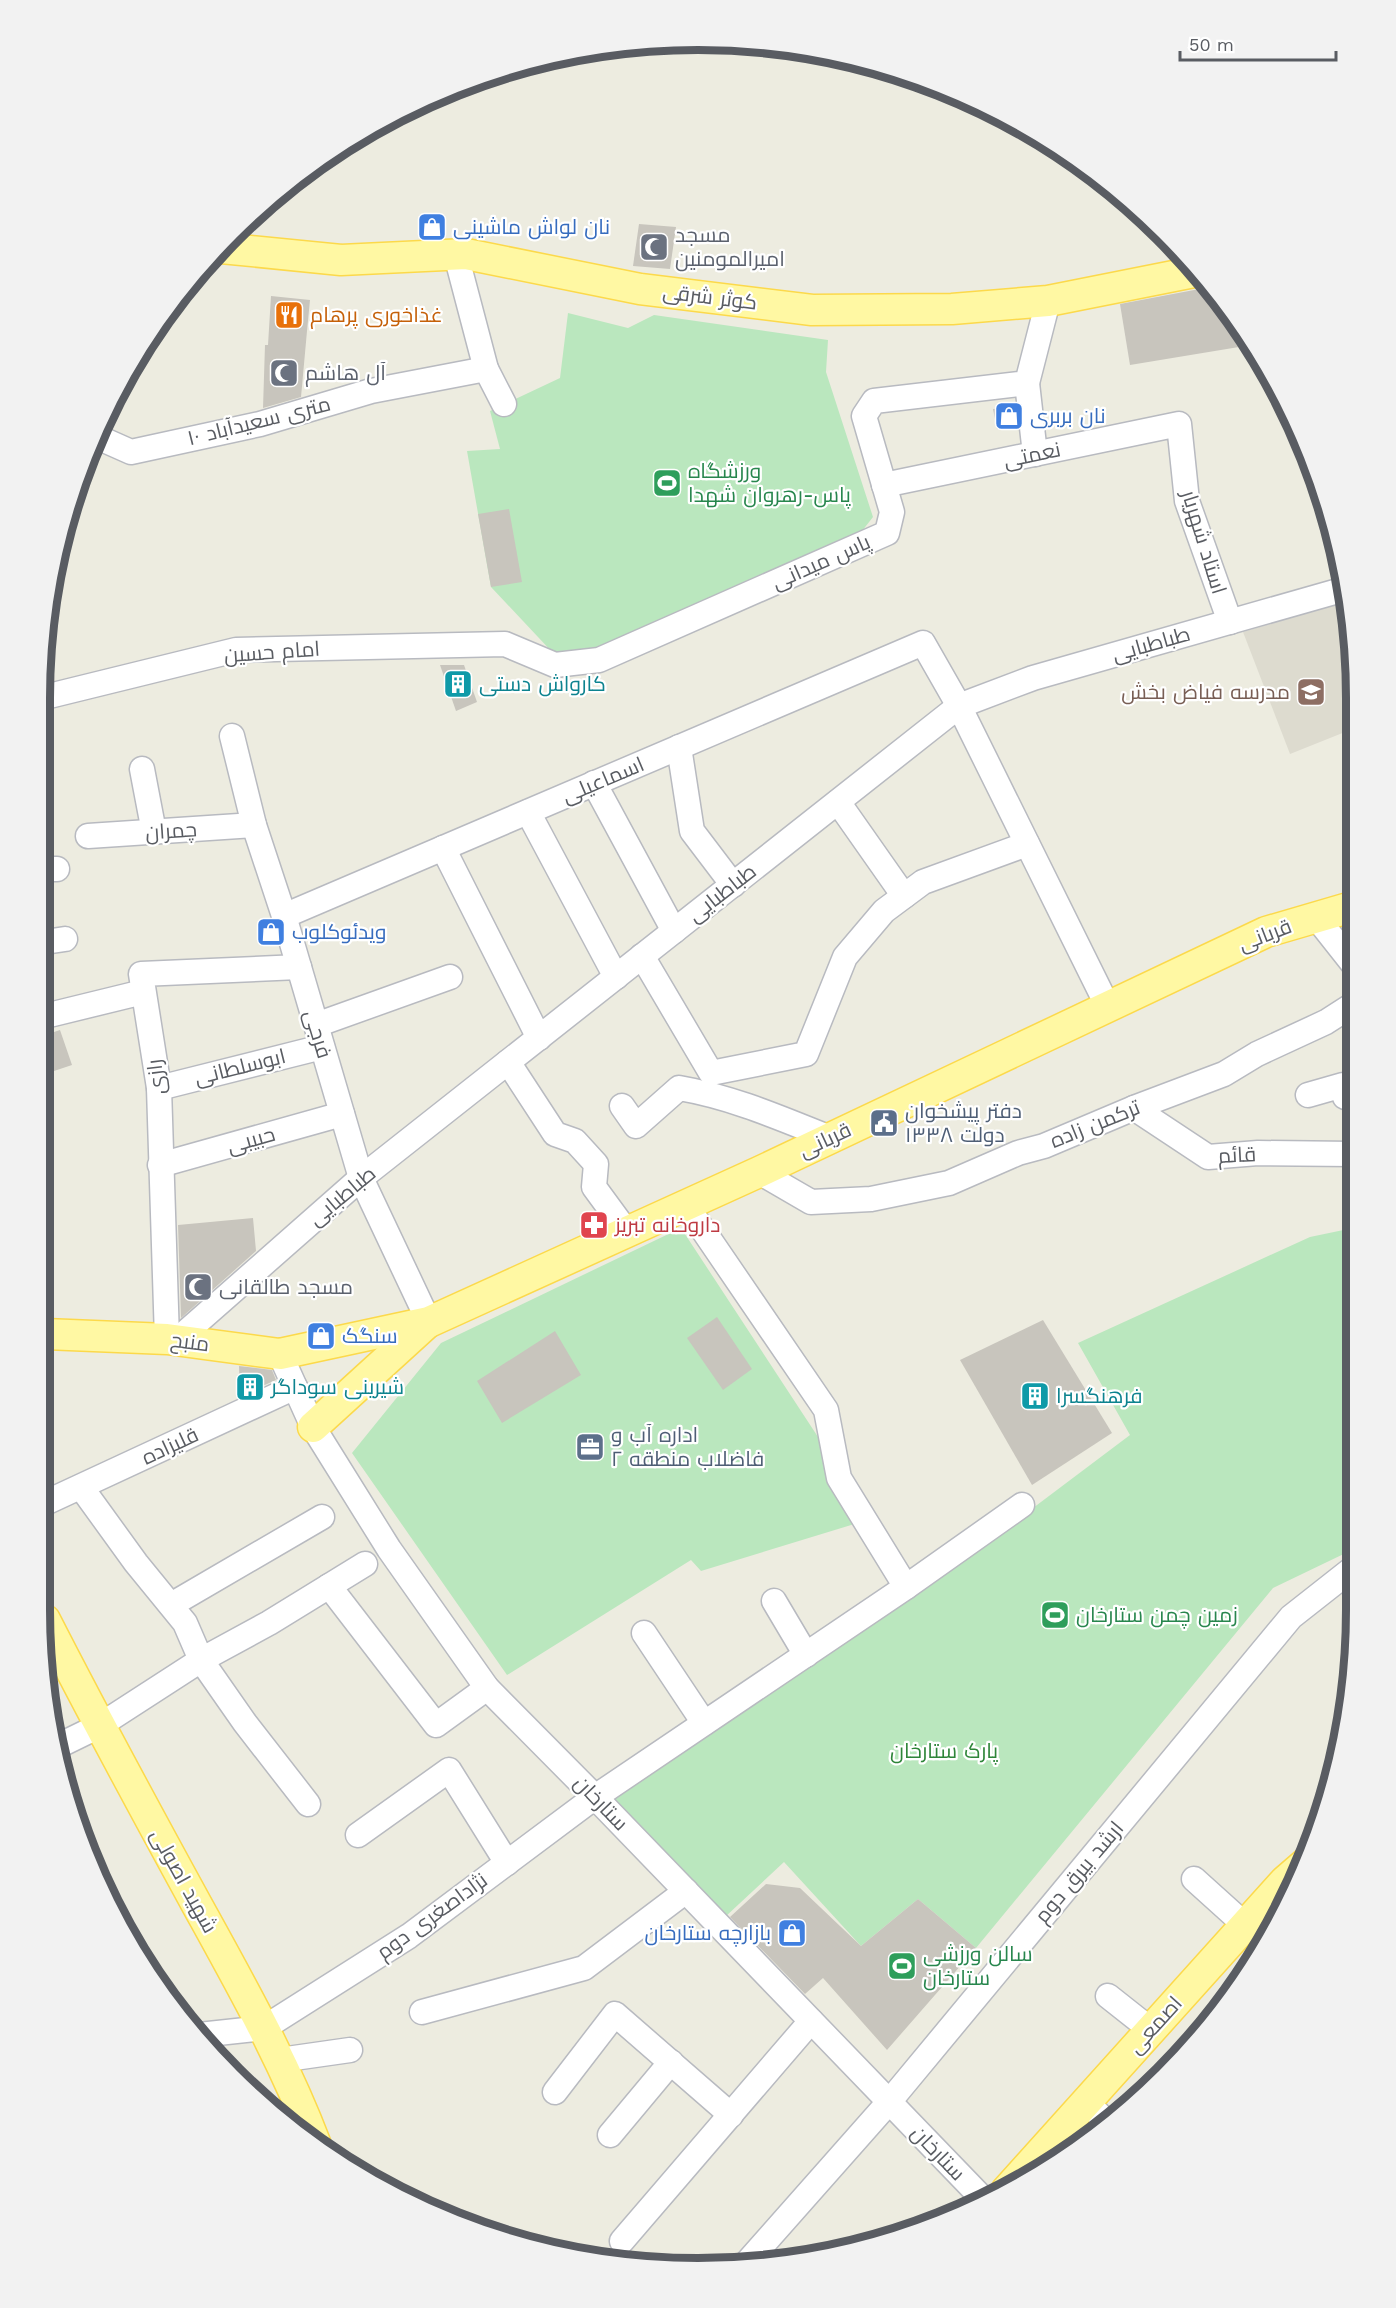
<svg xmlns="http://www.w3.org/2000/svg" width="1396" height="2308" viewBox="0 0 1396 2308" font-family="'Work Sans',Cairo,sans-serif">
<rect width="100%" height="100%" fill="#edece0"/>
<path fill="#dddbcf" d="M1347,601L1356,655L1355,728L1290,754L1243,632Z"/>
<g fill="#bae7be">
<path d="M568,313L628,328L654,315L828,340L826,372L873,517L862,531L591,650L553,653L491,587L467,451L500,449L490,411L560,378Z"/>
<path d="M681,1228L820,1440L861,1522L701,1571L691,1560L507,1675L352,1453L441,1343Z"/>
<path d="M1353,1228L1352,1550L1273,1588L976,1948L918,1899L861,1946L784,1862L725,1917L611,1798L1037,1505L1130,1435L1078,1343L1310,1237Z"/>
</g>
<g fill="#c8c5bd">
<path d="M639,224L676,227L670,269L633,266Z"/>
<path d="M1210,287L1242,332L1245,346L1130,365L1120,304Z"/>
<path d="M271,296L310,300L307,331L301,397L263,408L265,345H268Z"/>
<path d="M1015,406L1017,425L997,429L993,409Z"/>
<path d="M509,509L522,582L491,587L478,514Z"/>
<path d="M440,665H464L477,702L456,711Z"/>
<path d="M60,1030L72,1065L45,1074V1035Z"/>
<path d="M253,1218L256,1251L181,1318L178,1225Z"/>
<path d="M717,1317L752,1369L723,1390L687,1338Z"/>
<path d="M1043,1320L1112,1433L1032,1485L960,1360Z"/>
<path d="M555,1331L581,1375L502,1423L477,1381Z"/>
<path d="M239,1366L272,1370L276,1380L240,1396Z"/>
<path d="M766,1884L800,1888L861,1946L918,1899L976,1948L887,2050L823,1978L805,1994L730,1917Z"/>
</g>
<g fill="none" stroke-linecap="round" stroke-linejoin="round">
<g stroke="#b8bac0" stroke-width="27">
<g id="minor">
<path d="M486,369L504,404"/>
<path d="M1027,383L1035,454"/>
<path d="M95,436L131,452L260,424L371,391L486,369L456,255"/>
<path d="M884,485L1179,424L1187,501L1230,622"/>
<path d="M45,697L236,650L505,644L555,665L599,660L887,533L892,512L864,416L874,401L1027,383L1048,301"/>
<path d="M232,736L254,825L284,916L361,1178L429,1322"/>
<path d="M679,747L692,831L733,885"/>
<path d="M142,769L154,832"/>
<path d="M594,783L674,931"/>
<path d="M838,802L904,896"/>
<path d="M528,812L616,977"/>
<path d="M88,836L254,825"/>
<path d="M443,848L539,1038"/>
<path d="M45,869H57"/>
<path d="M284,916L923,643L959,706L1108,1007"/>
<path d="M1316,917L1354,965"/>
<path d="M45,942L65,939"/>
<path d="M642,956L711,1073L806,1054L845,957L884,911L923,882L1027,844"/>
<path d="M45,1016L143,992"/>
<path d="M316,1025L450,977"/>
<path d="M508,1062L555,1134L575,1141L596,1164L594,1187L627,1232"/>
<path d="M159,1088L322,1047"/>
<path d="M1308,1095L1343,1085L1345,1097L1354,1096"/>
<path d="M622,1106L636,1126L679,1088C732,1097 780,1118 830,1138"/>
<path d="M1134,1108L1208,1157L1258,1153L1354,1154"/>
<path d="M160,1165L342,1114"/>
<path d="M759,1172L811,1202L871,1199L949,1183L1018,1153L1044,1146L1134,1108L1224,1074L1257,1054L1326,1022L1354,1004"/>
<path d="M686,1205L826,1410L839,1478L906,1587"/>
<path d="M167,1339L159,1088L141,974L299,967"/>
<path d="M177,1340L361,1178L959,706L1033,678L1345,589"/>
<path d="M280,1354L313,1427L389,1549L487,1688L595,1797L986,2202"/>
<path d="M81,1487L136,1563L185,1623L201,1660L245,1723L308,1804"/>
<path d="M45,1503L295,1387"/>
<path d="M329,1586L436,1725L487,1688"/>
<path d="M774,1601L806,1655"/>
<path d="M171,1605L322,1517"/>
<path d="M644,1633L704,1723"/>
<path d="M56,1747L99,1726L201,1660L269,1623L365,1564"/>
<path d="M358,1835L449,1770L507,1863"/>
<path d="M1194,1879L1245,1925"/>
<path d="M1108,1996L1151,2030"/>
<path d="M422,2012L584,1968L686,1891"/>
<path d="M199,2035L264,2028L409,1936L595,1797L906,1587L1022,1505"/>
<path d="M280,2060L350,2050"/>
<path d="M555,2092L615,2014L731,2115"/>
<path d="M1086,2101L1108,2124"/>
<path d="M610,2135L671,2062"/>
<path d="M622,2241L811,2021"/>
<path d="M744,2266L889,2102L1291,1617L1352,1569"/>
</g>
</g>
<g stroke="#fcd94b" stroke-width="33">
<g id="major">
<path d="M221,248L341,260L466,254L640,289L812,310L952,309L1048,301L1199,271"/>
<path d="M45,1334L167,1339L280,1354L429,1322L759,1172L1266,932L1355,906"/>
<path d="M313,1427L426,1324"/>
<path d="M45,1620C94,1716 145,1810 197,1905C240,1983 284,2061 316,2145"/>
<path d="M1006,2191L1285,1881L1307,1862"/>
</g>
</g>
<use href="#minor" stroke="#fff" stroke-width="24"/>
<use href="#major" stroke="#fff8a3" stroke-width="30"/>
</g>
<defs>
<g id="shop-square" transform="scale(1.5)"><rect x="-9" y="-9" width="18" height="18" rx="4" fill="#3f7fe0" stroke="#fff"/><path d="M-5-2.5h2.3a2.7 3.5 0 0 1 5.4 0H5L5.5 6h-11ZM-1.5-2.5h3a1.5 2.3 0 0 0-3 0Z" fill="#fff"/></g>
<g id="mosque-square" transform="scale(1.5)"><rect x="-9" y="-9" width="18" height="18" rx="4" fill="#6b7280" stroke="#fff"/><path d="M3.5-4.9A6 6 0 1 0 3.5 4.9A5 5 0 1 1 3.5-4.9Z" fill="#fff"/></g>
<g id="restaurant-square" transform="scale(1.5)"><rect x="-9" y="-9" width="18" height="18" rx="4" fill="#e8710a" stroke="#fff"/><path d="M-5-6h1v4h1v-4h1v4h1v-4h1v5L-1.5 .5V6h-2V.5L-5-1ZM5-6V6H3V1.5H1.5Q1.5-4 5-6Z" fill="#fff"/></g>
<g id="stadium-square" transform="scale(1.5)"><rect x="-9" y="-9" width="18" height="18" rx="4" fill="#2e9e5b" stroke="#fff"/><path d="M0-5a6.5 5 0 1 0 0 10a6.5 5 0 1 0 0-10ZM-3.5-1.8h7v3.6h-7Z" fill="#fff"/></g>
<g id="building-square" transform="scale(1.5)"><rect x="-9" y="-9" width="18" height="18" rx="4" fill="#0f9aa8" stroke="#fff"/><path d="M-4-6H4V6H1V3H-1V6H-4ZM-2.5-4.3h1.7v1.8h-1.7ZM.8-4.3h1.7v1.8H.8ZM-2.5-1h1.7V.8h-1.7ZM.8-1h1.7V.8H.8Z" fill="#fff"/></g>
<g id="school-square" transform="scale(1.5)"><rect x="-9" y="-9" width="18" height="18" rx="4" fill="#8d6e63" stroke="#fff"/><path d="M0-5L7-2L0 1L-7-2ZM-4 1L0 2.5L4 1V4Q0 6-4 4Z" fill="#fff"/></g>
<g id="civic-square" transform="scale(1.5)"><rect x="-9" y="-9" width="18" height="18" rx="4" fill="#5c6f8a" stroke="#fff"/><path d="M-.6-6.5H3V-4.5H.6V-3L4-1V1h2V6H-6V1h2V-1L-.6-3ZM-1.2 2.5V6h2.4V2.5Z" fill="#fff"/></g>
<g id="pharmacy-square" transform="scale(1.5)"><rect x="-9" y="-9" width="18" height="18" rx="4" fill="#e0444e" stroke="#fff"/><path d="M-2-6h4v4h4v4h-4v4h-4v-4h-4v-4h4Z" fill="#fff"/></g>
<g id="office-square" transform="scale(1.5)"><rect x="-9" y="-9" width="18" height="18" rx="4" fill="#5c6f8a" stroke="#fff"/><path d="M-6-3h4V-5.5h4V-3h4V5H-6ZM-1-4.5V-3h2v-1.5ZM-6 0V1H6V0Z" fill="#fff"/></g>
</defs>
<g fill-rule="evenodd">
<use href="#shop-square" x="432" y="227"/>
<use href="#mosque-square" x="654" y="247"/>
<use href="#restaurant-square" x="289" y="315"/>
<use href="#mosque-square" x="284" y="373"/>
<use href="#shop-square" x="1009" y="416"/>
<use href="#stadium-square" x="667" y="483"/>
<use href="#building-square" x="458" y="684"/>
<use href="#school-square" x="1311" y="692"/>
<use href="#shop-square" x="271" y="932"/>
<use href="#civic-square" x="884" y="1123"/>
<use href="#pharmacy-square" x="594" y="1225"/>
<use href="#mosque-square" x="198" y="1287"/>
<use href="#shop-square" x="321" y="1336"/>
<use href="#building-square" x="250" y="1387"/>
<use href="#building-square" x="1035" y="1396"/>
<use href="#office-square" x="590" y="1447"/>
<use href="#stadium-square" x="1055" y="1615"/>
<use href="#shop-square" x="792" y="1933"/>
<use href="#stadium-square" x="902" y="1966"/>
</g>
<g text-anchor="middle" stroke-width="4.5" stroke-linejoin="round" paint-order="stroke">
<g font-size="21" fill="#366cbe" stroke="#fff" text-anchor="start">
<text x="453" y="234">نان لواش ماشینی</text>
<text x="1030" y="423">نان بربری</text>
<text x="292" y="939">ویدئوکلوب</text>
<text x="342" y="1343">سنگک</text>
<text x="771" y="1940" text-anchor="end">بازارچه ستارخان</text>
</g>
<g font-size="21" fill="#5b616d" stroke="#fff" text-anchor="start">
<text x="675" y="242">مسجد<tspan x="675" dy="24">امیرالمومنین</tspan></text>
<text x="305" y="380">آل هاشم</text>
<text x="219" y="1294">مسجد طالقانی</text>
</g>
<g font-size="21" fill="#595c62" stroke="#fff">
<text transform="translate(710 297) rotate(7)" y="7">کوثر شرقی</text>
<text transform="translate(259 421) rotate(-14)" y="7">۱۰ متری سعیدآباد</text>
<text transform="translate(1032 455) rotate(-12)" y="7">نعمتی</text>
<text transform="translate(1204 542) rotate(73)" y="7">استاد شهریار</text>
<text transform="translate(821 562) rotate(-24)" y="7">پاس میدانی</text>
<text transform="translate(1151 644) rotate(-16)" y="7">طباطبایی</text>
<text transform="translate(272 652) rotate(-4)" y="7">امام حسین</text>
<text transform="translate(603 780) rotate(-23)" y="7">اسماعیلی</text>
<text transform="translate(171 831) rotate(-4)" y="7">چمران</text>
<text transform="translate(722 893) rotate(-38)" y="7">طباطبایی</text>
<text transform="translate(1265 935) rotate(-21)" y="7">قربانی</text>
<text transform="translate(318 1034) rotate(73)" y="7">فرجی</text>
<text transform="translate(240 1067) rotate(-14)" y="7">ابوسلطانی</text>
<text transform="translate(156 1077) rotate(-97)" y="7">رازی</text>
<text transform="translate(1095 1124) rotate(-22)" y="7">ترکمن زاده</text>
<text transform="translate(251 1140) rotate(-16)" y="7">حبیبی</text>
<text transform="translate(825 1140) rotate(-25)" y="7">قربانی</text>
<text transform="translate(1237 1155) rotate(-3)" y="7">قائم</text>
<text transform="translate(342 1196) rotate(-40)" y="7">طباطبایی</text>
<text transform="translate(190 1342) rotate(7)" y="7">منبح</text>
<text transform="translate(170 1446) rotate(-25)" y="7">قلیزاده</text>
<text transform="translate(601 1803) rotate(46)" y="7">ستارخان</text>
<text transform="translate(1079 1872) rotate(-50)" y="7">ارشد بیرق دوم</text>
<text transform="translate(184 1881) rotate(61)" y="7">شهید اصولی</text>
<text transform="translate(432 1916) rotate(-36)" y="7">نژاداصغری دوم</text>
<text transform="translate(1155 2025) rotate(-48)" y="7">اصمعی</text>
<text transform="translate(938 2153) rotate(46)" y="7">ستارخان</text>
</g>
<g font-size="21" fill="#c56008" stroke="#fff" text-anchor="start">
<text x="310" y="322">غذاخوری پرهام</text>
</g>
<g font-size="21" fill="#27864d" stroke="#fff" text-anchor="start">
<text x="688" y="478">ورزشگاه<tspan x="688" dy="24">پاس-رهروان شهدا</tspan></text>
<text x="1076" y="1622">زمین چمن ستارخان</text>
<text x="923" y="1961">سالن ورزشی<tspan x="923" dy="24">ستارخان</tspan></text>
</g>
<g font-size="21" fill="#0d838f" stroke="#fff" text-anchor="start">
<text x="479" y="691">کارواش دستی</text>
<text x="271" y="1394">شیرینی سوداگر</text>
<text x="1056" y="1403">فرهنگسرا</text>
</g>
<g font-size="21" fill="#785e54" stroke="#fff" text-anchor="end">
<text x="1290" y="699">مدرسه فیاض بخش</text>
</g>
<g font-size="21" fill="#4e5e75" stroke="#fff" text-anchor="start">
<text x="905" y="1118">دفتر پیشخوان<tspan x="905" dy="24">دولت ۱۳۳۸</tspan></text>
<text x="611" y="1442">اداره آب و<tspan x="611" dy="24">فاضلاب منطقه ۲</tspan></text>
</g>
<g font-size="21" fill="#be3a42" stroke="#fff" text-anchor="start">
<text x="615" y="1232">داروخانه تبریز</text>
</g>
<g font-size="21" fill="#2e8539" stroke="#fff">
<text x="944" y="1758">پارک ستارخان</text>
</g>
</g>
<path d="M0 0H1396V2308H0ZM698 50H698A648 648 0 0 1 1346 698V1610A648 648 0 0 1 698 2258H698A648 648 0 0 1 50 1610V698A648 648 0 0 1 698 50Z" fill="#f2f2f2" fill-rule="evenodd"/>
<path fill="none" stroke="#595c62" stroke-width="8" d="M698 50H698A648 648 0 0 1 1346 698V1610A648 648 0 0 1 698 2258H698A648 648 0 0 1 50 1610V698A648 648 0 0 1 698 50Z"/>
<path d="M1180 51v9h156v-9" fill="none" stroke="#595c62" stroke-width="3"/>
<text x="1189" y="51" font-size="18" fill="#595c62" stroke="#ffffff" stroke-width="4.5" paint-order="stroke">50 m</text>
</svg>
